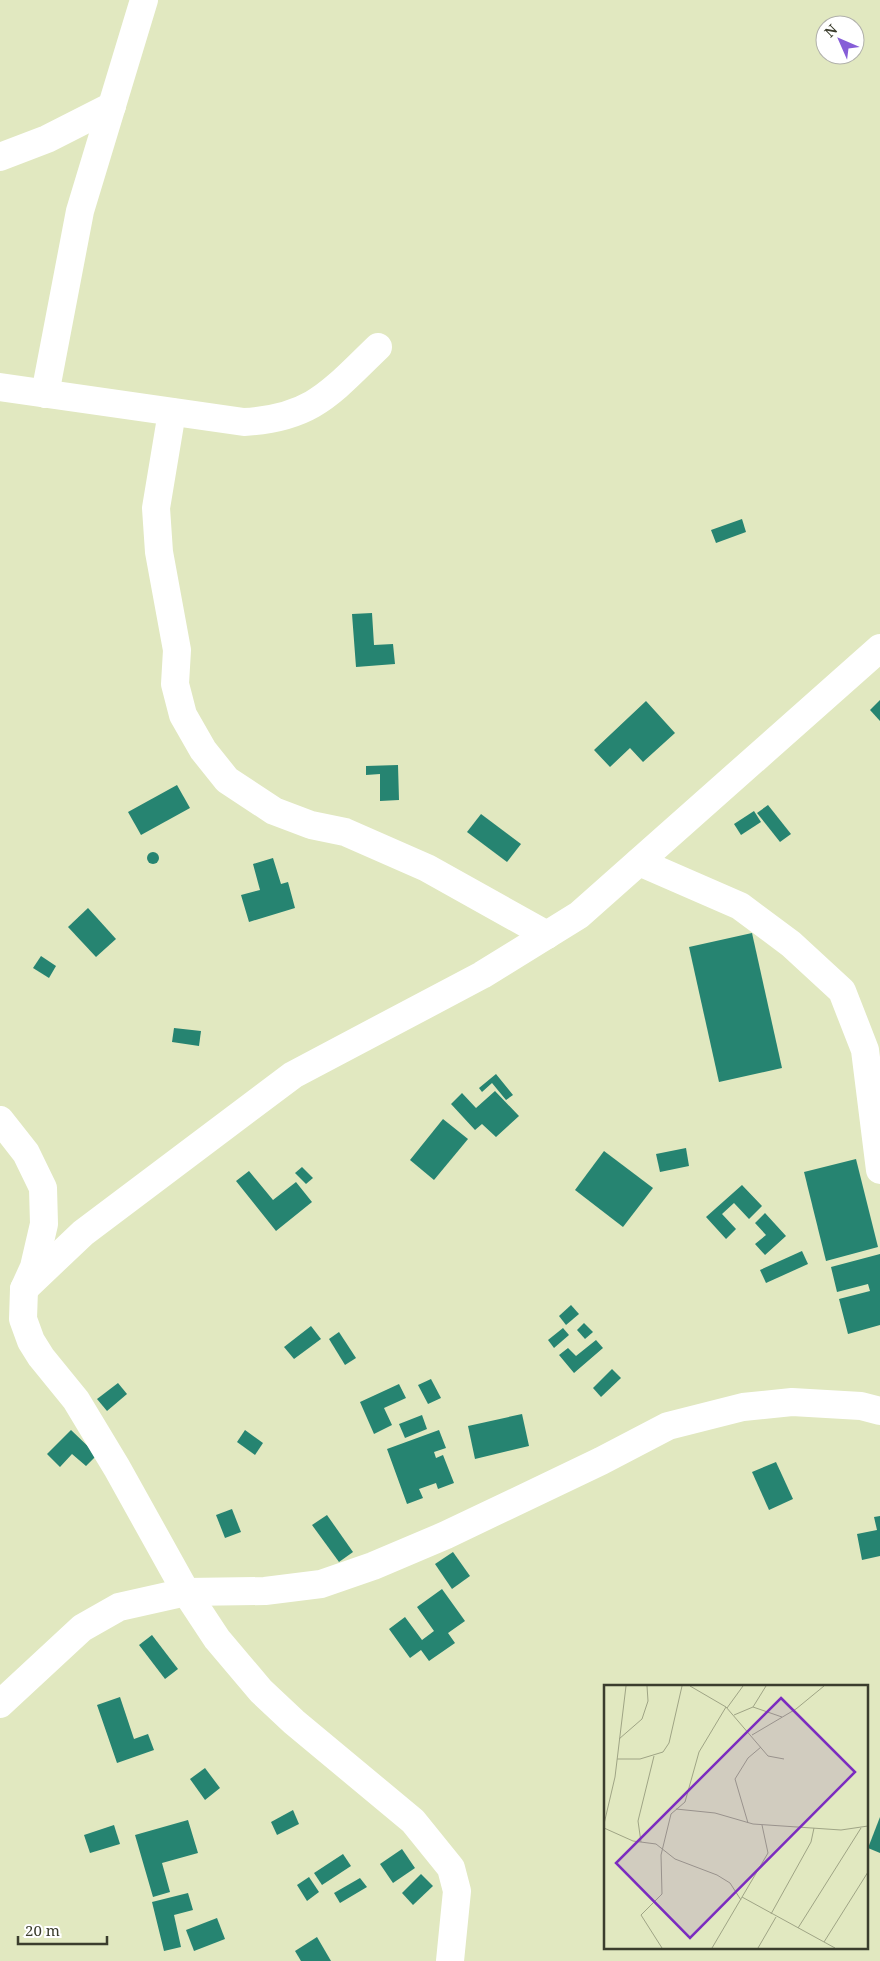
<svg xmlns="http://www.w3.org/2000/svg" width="880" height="1961" viewBox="0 0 880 1961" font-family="'Noto Serif',serif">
<rect width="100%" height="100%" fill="#e1e8c0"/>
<g fill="#268471">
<path d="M742,519L746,532L716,543L711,530Z"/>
<path d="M372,613L374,645L393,644L395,664L356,667L352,614Z"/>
<path d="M880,700V721L870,710Z"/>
<path d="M646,701L675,733L643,762L630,748L610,767L594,750Z"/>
<path d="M398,765L399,800L380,801V774L366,775V766Z"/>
<path d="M177,785L190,808L141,835L128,812Z"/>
<path d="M768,805L791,834L780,842L757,813Z"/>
<path d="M754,811L761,822L741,835L734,824Z"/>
<path d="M481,814L521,844L507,862L467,832Z"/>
<circle cx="153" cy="858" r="6"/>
<path d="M273,858L281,884L288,882L295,908L249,922L241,895L260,890L253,864Z"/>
<path d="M88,908L116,939L96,957L68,927Z"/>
<path d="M752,933L782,1068L719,1082L689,947Z"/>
<path d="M41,956L56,966L49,978L33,968Z"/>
<path d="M174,1028L201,1031L199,1046L172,1042Z"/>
<path d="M496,1074L513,1095L506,1100L492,1083L482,1092L479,1088Z"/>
<path d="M495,1091L519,1116L496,1137L482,1124L475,1130L451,1104L462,1093L476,1108Z"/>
<path d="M443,1119L468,1139L434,1180L410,1160Z"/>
<path d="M686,1148L689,1166L660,1172L656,1154Z"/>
<path d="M604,1151L653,1188L623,1227L575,1190Z"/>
<path d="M856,1159L878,1247L826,1261L804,1172Z"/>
<path d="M302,1167L313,1178L306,1184L295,1173Z"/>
<path d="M249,1171L273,1200L296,1182L312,1202L276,1231L236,1181Z"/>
<path d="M742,1185L762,1206L749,1219L734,1203L722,1214L736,1229L726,1239L706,1217Z"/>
<path d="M765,1213L786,1236L765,1255L755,1244L766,1235L755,1223Z"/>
<path d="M802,1251L808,1264L766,1283L760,1270Z"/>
<path d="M880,1254V1325L848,1334L839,1299L870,1291L868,1284L837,1292L831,1267Z"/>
<path d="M571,1305L579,1314L566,1325L559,1316Z"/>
<path d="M584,1323L593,1332L585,1339L577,1330Z"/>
<path d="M311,1326L321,1339L294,1359L284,1347Z"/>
<path d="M563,1328L569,1335L554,1348L548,1340Z"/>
<path d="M339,1332L356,1358L345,1365L329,1339Z"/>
<path d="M596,1340L603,1348L574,1373L559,1355L568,1348L576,1356Z"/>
<path d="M612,1369L621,1378L601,1397L593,1388Z"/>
<path d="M431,1379L441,1398L428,1404L418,1385Z"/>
<path d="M118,1383L127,1394L107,1411L97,1399Z"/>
<path d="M399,1384L406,1398L384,1408L392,1425L374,1434L360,1402Z"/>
<path d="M522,1414L529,1446L475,1459L468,1426Z"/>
<path d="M422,1415L427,1429L405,1438L399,1424Z"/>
<path d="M71,1430L97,1455L86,1466L72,1454L60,1467L47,1454Z"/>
<path d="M245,1430L263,1443L255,1455L237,1442Z"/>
<path d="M439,1430L446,1448L434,1452L436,1458L443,1455L454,1483L438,1489L436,1483L419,1489L423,1498L407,1504L387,1449Z"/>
<path d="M776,1462L793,1499L769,1510L752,1472Z"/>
<path d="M232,1509L241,1532L225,1538L216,1515Z"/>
<path d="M327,1515L353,1552L339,1562L312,1525Z"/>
<path d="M880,1516V1556L862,1560L857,1534L877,1530L874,1517Z"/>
<path d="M453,1552L470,1576L452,1589L435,1564Z"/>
<path d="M442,1589L465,1621L448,1633L455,1643L429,1661L421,1650L410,1658L389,1629L405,1617L422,1640L434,1631L417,1607Z"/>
<path d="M152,1635L178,1669L165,1679L139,1645Z"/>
<path d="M120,1697L134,1739L148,1734L154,1750L117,1763L97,1705Z"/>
<path d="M205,1768L220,1788L205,1800L190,1779Z"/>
<path d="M293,1810L299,1824L277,1835L271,1822Z"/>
<path d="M880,1817V1853L868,1848Z"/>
<path d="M188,1820L198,1853L162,1863L170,1892L153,1897L135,1835Z"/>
<path d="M114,1825L120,1844L90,1853L84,1835Z"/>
<path d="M402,1849L415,1868L393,1883L380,1864Z"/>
<path d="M343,1854L351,1866L322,1885L314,1873Z"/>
<path d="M421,1874L433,1886L413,1905L402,1893Z"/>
<path d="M309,1877L319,1892L307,1901L297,1885Z"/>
<path d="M360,1878L367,1887L340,1903L334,1893Z"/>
<path d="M188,1893L193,1910L174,1915L181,1947L164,1951L152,1902Z"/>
<path d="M217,1918L225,1939L194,1951L186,1930Z"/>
<path d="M317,1937L331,1961H301L295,1951Z"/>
</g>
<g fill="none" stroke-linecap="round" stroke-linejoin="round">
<g stroke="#fff" stroke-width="28">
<path d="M0,157L47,139L112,106"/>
<path d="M0,387L244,422C313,418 331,392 378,347"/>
<path d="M45,394L80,211L144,0"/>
<path d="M172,412L156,508L159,552L177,650L175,684L183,715L203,750L227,780L274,811L311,825L345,832L427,868L547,935"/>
<path d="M639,862L740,906L791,944L842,991L865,1050L880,1170"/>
<path d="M0,1120L26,1153L43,1188L44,1224L34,1267L24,1289L23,1319L31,1341L41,1357L76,1400L117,1468L186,1592L217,1639L261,1691L294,1722L413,1821L451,1868L457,1891L450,1961"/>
<path d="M24,1289L83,1233L293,1075L482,975L579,915L880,648"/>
<path d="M0,1704L82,1628L119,1607L186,1592L265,1591L321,1584L373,1566L446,1535L601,1461L668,1426L743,1407L792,1402L861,1406L880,1411"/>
</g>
</g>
<g transform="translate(604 1685)">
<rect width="264" height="264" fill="#e1e8c0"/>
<path fill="none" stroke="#9fa485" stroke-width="1" d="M86,1L122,22L164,71L180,74M149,22L162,1M123,23L139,1M130,30L149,22L178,32M148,50L192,24L220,1M15,54L38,34L44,16L43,1M13,74H36L59,67L65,58L78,1M72,124L111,128L149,139L237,145L264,141M144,138L131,94L144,73L157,62M0,139L11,92L22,1M0,143L29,156L52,159L71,174L113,190L126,198L137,215M37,157L34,136L50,71M138,212L231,263M167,229L207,157L210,143M194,243L257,143M220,257L264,187M58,263L37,230L58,209L57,170L67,129L81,117L95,67L122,22M108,263L164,168L158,140M154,263L172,232"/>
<path fill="#7b2cbf" fill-opacity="0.15" stroke="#7b2cbf" stroke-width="2.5" d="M177,13L251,87L86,253L12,178Z"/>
<rect width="264" height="264" fill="none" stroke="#3b3d2d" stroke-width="2.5"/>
</g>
<g transform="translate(840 40) rotate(315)"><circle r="24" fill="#ffffff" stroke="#b1b1ab"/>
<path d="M0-4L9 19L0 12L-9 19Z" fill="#865dd7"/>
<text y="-8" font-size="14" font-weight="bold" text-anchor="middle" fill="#3b3d2d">N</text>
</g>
<path d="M18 1936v8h89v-8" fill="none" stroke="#3b3d2d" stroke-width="2.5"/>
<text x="25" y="1936" font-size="15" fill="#3b3d2d" stroke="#ffffff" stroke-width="4" paint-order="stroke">20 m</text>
</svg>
